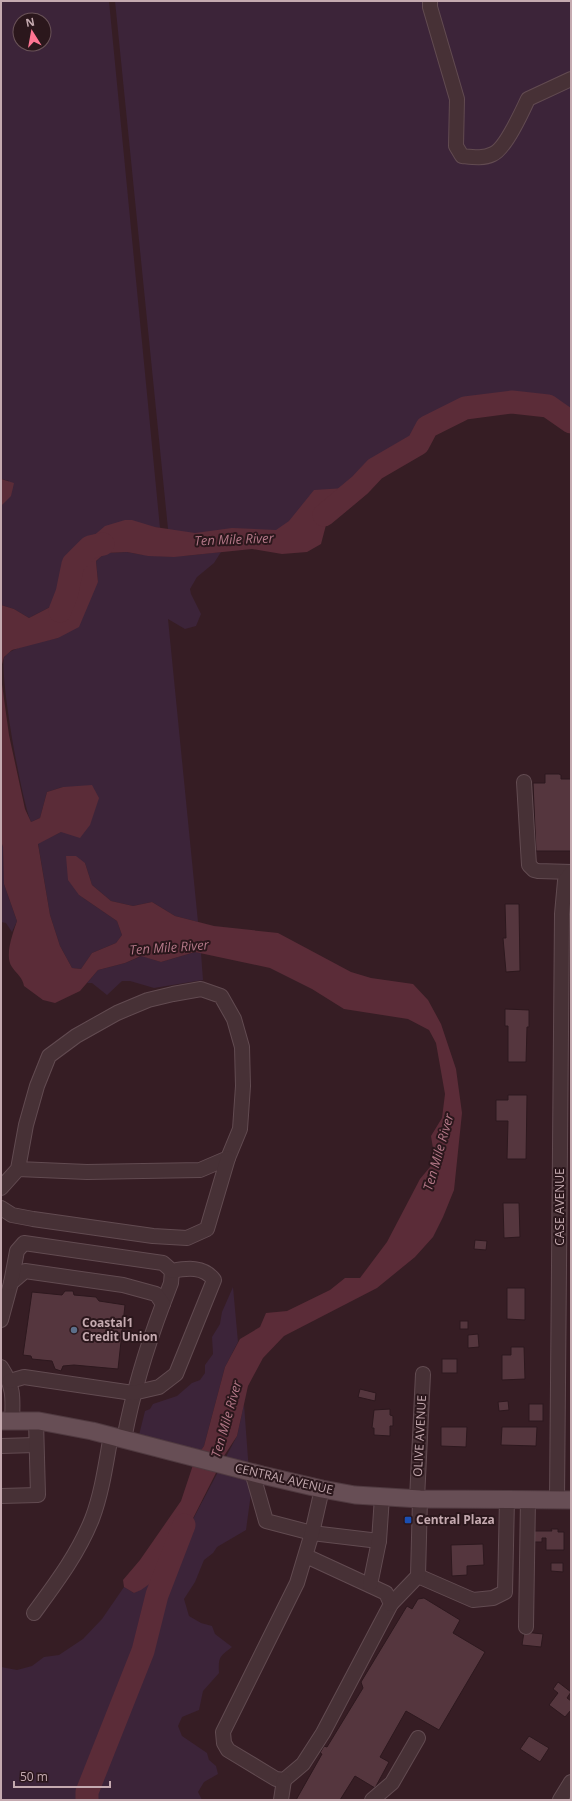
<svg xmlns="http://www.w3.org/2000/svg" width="572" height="1801" viewBox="0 0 572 1801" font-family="'Open Sans',sans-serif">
<rect width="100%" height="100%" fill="#361d24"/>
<g fill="#3c2439" fill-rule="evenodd">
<path d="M1,1H109L160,528L155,527L84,544L67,586L56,604L29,618L14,609L1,605V506L9,496V481L1,479ZM20,20H44V44H20Z"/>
<path d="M115,1H571V422L548,406L512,402L465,408L427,427L418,444L375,469L360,485L335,507L307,528L169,539Z"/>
<path d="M127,552C160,559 187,556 221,552L214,563L197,577L190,589L191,594L201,614L196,626L185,629L168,619L198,922L175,916L152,902L133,906L111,901L92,885L85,863L79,895L117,921L122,935L116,943L92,953L81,969L72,968L60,946L50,915L38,843L61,832L63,787L47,792L40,818L31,822C21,799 0,678 4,658C10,646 45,641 58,638L98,582L96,561L105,553Z"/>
<path d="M1,841L3,847L4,884L17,921L12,932L6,923L1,922Z"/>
<path d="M195,952L201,953L203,980L154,988L130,981H122L107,995L92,983H87L98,970L125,963L142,956L161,962Z"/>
<path d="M233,1287L238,1342L225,1367L204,1446L195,1459L137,1443L145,1411L150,1409L153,1404L177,1396L192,1383L200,1380L205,1373V1365L213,1354L212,1337L220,1324L222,1312Z"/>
<path d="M244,1404L249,1472L252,1486L246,1530L217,1547L213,1553L204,1560L195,1582L184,1599L189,1616L201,1623L212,1626L215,1634L232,1647C220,1656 218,1657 219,1673L203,1691L199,1710L182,1717L178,1726L182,1736L207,1753L209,1760L216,1766L218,1774L204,1782L198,1792L202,1800H1V1667L17,1670L32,1666L44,1657L59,1655L83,1639L102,1619L124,1587L134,1593L155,1580L183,1538L237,1436Z"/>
</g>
<g fill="#5b2c38">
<path d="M1,479L14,483L11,496L1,506Z"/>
<path d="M345,488L348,495L346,511L326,525L321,544L307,552L282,554L252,549L174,557L148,556L127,552L105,553L96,561L98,582L79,627L58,638L12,650L4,657L1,668V605L14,609L29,618L56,604L67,586L84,544L105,526L125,520H132L155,527L195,533L232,528L276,530L289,521L314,490Z"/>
<path d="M1,677L9,735L25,809L31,822L40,818L47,792L63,787L92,785L99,798L90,825L80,838L61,832L38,844L50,915L60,946L72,968L81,969L92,953L116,943L122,935L117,921L79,895L68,880L66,856H76L85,863L92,885L111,901L133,906L152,902L175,916L214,926L278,933L351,972L371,978L413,984L428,1000L441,1024L456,1069L462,1113L454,1190L443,1217L433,1237L415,1257L377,1288L284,1336L263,1358L248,1386L237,1436L220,1462V1465L183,1538L164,1568L155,1580L141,1590L134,1593L124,1587L123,1580L140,1560L181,1501L195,1459L204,1446L225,1367L240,1339L260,1327L266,1313L287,1311L330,1290L345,1278H360L387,1242L420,1179L435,1161L431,1136L442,1118L445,1094L436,1043L429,1030L408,1019L344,1009L312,989L270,968L195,952L161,962L141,956L125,963L98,970L80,991L55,1003L43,1000L24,986C23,978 16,973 12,967C4,956 13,933 17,921L4,884L3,847L1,841Z"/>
</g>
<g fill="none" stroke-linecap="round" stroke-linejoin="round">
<g stroke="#5b2c38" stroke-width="23">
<path d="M324,515L360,485L375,469L418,444L427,427L465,408L512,402L548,406L571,422"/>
<path d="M60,611L67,593L73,564L90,547L103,544"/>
<path d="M87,1800V1792L143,1651L157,1595L184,1525"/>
</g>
</g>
<g fill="#55363e" stroke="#2d181e">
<path d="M545,774H559L561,775V779H571V851H536L533,783H545Z"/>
<path d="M505,904H519L520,971L506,972L503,938H506Z"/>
<path d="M505,1009L529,1010V1027H527L526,1062H508V1026H505Z"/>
<path d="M508,1095H527L526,1159H507L508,1121H496V1100H508Z"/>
<path d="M503,1203H519L520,1237L504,1238Z"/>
<path d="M475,1240L487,1241L486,1250L474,1249Z"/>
<path d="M507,1288H525V1320L507,1319Z"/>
<path d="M65,1291H73L74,1295L96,1297L99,1301L125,1305L118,1369L74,1365L63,1366L61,1371L55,1369L52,1361L32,1359L31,1356L23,1355L32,1292L62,1295Z"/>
<rect x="460" y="1321" width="8" height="8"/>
<path d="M478,1334L479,1347L468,1348V1335Z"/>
<path d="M511,1347H524L525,1379L502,1380V1355H511Z"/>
<rect x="442" y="1359" width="15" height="14"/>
<path d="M360,1389L376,1393L375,1401L358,1397Z"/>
<path d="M508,1401L509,1410L499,1411L498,1402Z"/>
<rect x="529" y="1404" width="14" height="17"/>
<path d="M390,1409V1415L393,1416V1426H390V1436L374,1435V1428H372L374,1410Z"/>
<path d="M441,1427H467L466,1447L441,1446Z"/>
<path d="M502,1427H537L536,1446L501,1445Z"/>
<path d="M551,1529H558V1532H564V1550H546V1538H542V1542H534V1531H552Z"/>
<path d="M483,1544L484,1565L467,1566V1575L452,1576L451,1545Z"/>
<path d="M551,1563H563V1572L551,1571Z"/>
<path d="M424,1598L460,1620L453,1633L485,1652L439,1730L406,1711L380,1757L389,1762L375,1788L355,1776L340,1800H296L322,1754L320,1753L324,1746L327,1747L363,1688L361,1682L407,1606L412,1609L418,1599Z"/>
<path d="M524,1632L543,1634L541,1647L522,1645Z"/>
<path d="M558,1682L571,1692L567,1698L571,1701V1710L565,1717L549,1705L558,1693L553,1689Z"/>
<path d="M529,1736L549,1748L540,1762L520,1749Z"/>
</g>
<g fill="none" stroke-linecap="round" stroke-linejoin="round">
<g stroke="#624b51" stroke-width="16">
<g id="minor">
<path d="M430,1V7L457,99L456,146L462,156C472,157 483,159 493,154C505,149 522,112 528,99L571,79"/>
<path d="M524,782L529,865L534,870L538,871L571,872"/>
<path d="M1,1188L18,1169L26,1125L37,1086L49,1056L76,1036L117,1013L148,1000L173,994L201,989L221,996L234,1019L242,1047L243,1086L240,1129L228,1158L200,1170L87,1172L18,1169"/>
<path d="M1,1208L12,1215L33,1219L153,1236L187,1238L207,1229L228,1158"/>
<path d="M163,1304L171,1283L172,1271"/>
<path d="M1,1320L11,1283L25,1271L123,1285L156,1294L163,1304C146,1349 133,1392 124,1439"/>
<path d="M1,1367C14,1387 13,1397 12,1421"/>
<path d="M10,1381L24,1377L133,1393L159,1387L176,1374L214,1280C204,1266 187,1268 172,1271L163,1263L24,1243L17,1251L11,1283"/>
<path d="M1,1446L36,1445"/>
<path d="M252,1472L266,1521L312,1533L379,1541"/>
<path d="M1,1496L38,1495L36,1421"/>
<path d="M417,1499L423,1374"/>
<path d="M557,1500L562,914L565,881L571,873"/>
<path d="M306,1556L386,1593L391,1604L323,1733L303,1764L284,1780L276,1779L228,1750L224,1743L223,1732L297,1583L312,1533L322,1489"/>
<path d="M418,1576L473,1600L493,1598L505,1592L507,1499"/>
<path d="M370,1585L379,1541L382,1497"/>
<path d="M391,1604L418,1576L420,1499"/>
<path d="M34,1613C56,1583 78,1554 92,1519C102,1493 106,1463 111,1435"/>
<path d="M526,1627L528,1499"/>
<path d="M281,1800L284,1780"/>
<path d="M372,1800L392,1783L418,1738"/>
<path d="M560,1800L571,1782"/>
</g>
</g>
<g stroke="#503a40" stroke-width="19">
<path id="major" d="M1,1421H39L92,1431L262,1475L322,1489L355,1495L420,1499L571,1500"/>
</g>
<use href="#minor" stroke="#473136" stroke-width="14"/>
<use href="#major" stroke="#674e55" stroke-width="17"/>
</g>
<circle fill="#5c6f8a" stroke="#2b171c" stroke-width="1.5" cx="74" cy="1330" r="4"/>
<rect fill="#1a4fb4" stroke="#2b171c" stroke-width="1.5" x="404" y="1516" width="8" height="8" rx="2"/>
<g text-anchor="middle" stroke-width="4" stroke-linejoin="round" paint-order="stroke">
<g font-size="12" fill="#c5aab0" stroke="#2b171c">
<text transform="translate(560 1207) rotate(-90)" y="4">CASE AVENUE</text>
<text transform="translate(420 1436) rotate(-87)" y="4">OLIVE AVENUE</text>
<text transform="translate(284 1479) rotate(13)" y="4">CENTRAL AVENUE</text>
</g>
<g font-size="12" font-weight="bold" fill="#c5aab0" stroke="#2b171c" text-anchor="start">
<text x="82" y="1327">Coastal1<tspan x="82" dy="14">Credit Union</tspan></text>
<text x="416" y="1524">Central Plaza</text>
</g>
<g font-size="13" font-style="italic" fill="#b47888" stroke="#2b171c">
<text transform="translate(234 539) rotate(-2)" y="5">Ten Mile River</text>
<text transform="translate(169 947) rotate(-4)" y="5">Ten Mile River</text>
<text transform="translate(438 1152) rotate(-74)" y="5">Ten Mile River</text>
<text transform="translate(226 1419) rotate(-74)" y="5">Ten Mile River</text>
</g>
</g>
<rect width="572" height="1801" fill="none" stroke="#c5aab0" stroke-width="4"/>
<g transform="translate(32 32) rotate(349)"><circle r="19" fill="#2b171c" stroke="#695257"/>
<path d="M0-3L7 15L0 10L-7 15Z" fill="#ff7593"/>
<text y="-6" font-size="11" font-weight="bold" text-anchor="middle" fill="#c5aab0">N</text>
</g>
<path d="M14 1781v6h96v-6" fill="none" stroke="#c5aab0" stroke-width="2"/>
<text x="20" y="1781" font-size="12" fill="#c5aab0" stroke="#2b171c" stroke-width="3" paint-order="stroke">50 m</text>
</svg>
